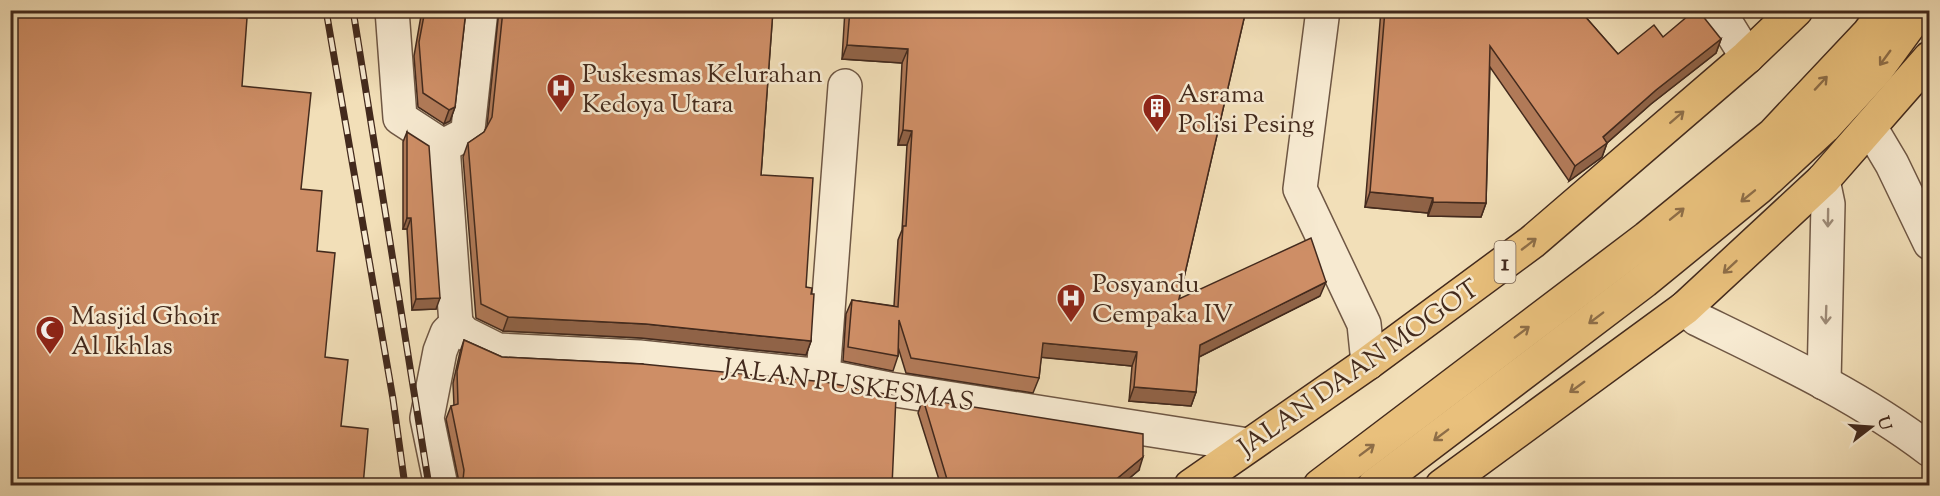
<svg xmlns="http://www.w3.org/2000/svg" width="1940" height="496" viewBox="0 0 1940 496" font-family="'Sorts Mill Goudy',serif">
<rect width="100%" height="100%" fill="#f2dfb8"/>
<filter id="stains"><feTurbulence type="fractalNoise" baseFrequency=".00333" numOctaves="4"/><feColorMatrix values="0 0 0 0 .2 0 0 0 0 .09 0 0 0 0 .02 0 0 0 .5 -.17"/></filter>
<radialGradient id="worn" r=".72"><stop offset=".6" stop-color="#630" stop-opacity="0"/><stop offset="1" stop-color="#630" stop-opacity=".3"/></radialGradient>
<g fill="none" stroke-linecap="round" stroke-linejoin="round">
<g stroke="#6f5744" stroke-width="36">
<g id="minor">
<path d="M392,10L400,118L443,146"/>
<path d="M1323,10L1300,189L1364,324L1368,363"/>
<path d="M1718,10L1747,57"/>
<path d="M1870,127L1892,164L1930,243"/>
<path d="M443,146L456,324"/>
<path d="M443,146L464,135L468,129L481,10"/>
<path d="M1823,180L1828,204L1824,383"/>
<path d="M1685,308L1697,319C1777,358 1859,396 1930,450"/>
<path d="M456,324L464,333L498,350L639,357L823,376L889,389L1248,445"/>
<path d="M823,376L845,86"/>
<path d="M441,486L427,418L440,351L447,333L456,324"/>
</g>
</g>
<g stroke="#432a1d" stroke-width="36">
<g id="highway">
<path d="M1191,486L1368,363L1532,242L1747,57L1796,10"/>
<path d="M1320,486L1647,238L1773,135L1869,33L1886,10"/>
<path d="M1374,486L1644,281L1759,187L1824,127L1877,69L1920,10"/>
<path d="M1442,486L1685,308L1823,180L1930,58"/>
</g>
</g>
<use href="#minor" stroke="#f7ead1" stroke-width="33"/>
<use href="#highway" stroke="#e9c07c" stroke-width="33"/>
<g stroke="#432a1d" stroke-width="7">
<g id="rail">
<path d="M326,10L393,399L405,486"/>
<path d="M353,10L429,486"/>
</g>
</g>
<use href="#rail" stroke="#f7ead1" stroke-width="4.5" stroke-dasharray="14" stroke-linecap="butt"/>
</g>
<g fill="#b17a58" stroke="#432a1d" stroke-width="1.5">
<path d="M422,10H466L455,107L450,121L444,124L418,107L414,56Z"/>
<path d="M499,10H773L761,175L806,287L811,294V341L806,355L641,338L503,331L476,318L463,157L468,143L484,132L487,126Z"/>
<path d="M845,10H1246L1179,299L1320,296L1199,357L1196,392L1191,406L1129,401L1132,366L1041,357L1039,378L1033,393L906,373L898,347V356L893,371L843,361L846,314L852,300L894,306L898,240L902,230L907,145H898L902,63L842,59Z"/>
<path d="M1381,10H1582V13L1618,54L1663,37L1721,39L1716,53L1651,104L1607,143L1602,157L1569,181L1490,67L1486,203L1481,217L1428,216V213L1365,207Z"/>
<path d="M407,132L436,309L412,310L407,229H403V142Z"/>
<path d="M464,340L502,357L642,364L459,486V482L446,419L451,406H454L453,383L460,352Z"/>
<path d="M923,399L1139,470L1120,486H941L918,413Z"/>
</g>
<g fill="#906347" stroke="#432a1d" stroke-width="1.5">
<path d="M1721,39L1716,53L1651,104L1607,143L1602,157L1569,181L1575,166L1603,137L1656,90Z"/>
<path d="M847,45L908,49L902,63L842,59Z"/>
<path d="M455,107L450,121L444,124L449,110Z"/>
<path d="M903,130L912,131L907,145H898Z"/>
<path d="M1370,192L1433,198L1428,213L1365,207Z"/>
<path d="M1433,202L1486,203L1481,217L1428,216Z"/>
<path d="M407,218H411L407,229H403Z"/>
<path d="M1326,282L1320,296L1195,359L1200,345Z"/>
<path d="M440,298L436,309L412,310L416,299Z"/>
<path d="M508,317L646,324L811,341L806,355L641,338L503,331Z"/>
<path d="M1043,343L1137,352L1132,366L1038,357Z"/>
<path d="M1134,387L1196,392L1191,406L1129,401Z"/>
<path d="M1143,457L1139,470L1120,486H1108Z"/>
</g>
<g fill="#ce8e66" stroke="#432a1d" stroke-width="1.5">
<path d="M10,10H217L218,16L247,18L242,86L311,93L301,189L322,191L317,251L335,253L325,357L348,360L341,426L368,429L363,486H10Z"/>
<path d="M425,10H466L455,107L449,110L423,93L419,42Z"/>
<path d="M503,10H773L761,175L813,178L806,287L812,288L811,294H814L811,341L646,324L508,317L481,304L468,143L484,132L492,117Z"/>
<path d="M850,10H1246L1179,299L1311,238L1326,282L1200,345L1196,392L1134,387L1137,352L1043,343L1039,378L911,358L899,320L898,356L848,347L852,300L898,307L903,226H906L912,131L903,130L908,49L847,45Z"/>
<path d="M1385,10H1582V13L1618,54L1654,25L1663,37L1695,10H1698L1721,39L1656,90L1603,137L1607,143L1575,166L1490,46L1486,203L1433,202V198L1370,192Z"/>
<path d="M407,132L429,146L440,298L416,299L411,218H407Z"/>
<path d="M464,340L502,357L642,364L825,382L896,396L892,486H459L463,480L464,470L451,406L458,404L457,371Z"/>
<path d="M923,399L1143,434V457L1108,486H949Z"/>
</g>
<defs><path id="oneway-shaft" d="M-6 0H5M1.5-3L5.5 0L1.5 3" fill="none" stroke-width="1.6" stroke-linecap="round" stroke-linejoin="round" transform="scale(1.5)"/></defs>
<g stroke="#8e6e48">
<use href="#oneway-shaft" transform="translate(1885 58) rotate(126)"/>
<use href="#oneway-shaft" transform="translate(1821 83) rotate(-47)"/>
<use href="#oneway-shaft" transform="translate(1677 117) rotate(-41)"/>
<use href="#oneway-shaft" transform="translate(1748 196) rotate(141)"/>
<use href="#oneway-shaft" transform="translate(1677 214) rotate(-39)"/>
<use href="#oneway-shaft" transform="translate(1529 244) rotate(-38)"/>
<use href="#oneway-shaft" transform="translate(1730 267) rotate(137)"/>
<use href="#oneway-shaft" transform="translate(1596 318) rotate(143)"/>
<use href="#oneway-shaft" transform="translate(1522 332) rotate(-37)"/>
<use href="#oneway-shaft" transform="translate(1577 387) rotate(144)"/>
<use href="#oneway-shaft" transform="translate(1441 435) rotate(143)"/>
<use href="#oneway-shaft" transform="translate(1367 450) rotate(-37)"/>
</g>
<g stroke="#9d8a77">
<use href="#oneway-shaft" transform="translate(1828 218) rotate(91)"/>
<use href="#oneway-shaft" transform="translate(1826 315) rotate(92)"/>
</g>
<defs>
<g id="hospital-pin" transform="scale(1.5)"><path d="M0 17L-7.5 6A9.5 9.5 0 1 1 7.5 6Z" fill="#8f2418" stroke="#f7ead1"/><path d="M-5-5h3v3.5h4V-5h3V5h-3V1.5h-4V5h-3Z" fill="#fff"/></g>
<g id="building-pin" transform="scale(1.5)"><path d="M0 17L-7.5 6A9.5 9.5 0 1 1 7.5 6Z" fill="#8f2418" stroke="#f7ead1"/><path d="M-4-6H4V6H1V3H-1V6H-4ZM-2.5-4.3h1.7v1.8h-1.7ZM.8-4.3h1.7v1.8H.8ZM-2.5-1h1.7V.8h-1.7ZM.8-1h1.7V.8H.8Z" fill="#fff"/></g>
<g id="mosque-pin" transform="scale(1.5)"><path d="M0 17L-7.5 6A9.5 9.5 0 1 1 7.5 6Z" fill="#8f2418" stroke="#f7ead1"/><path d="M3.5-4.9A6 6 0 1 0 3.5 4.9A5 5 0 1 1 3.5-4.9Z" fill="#fff"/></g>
</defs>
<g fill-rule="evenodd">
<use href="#hospital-pin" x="561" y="88"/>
<use href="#building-pin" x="1157" y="108"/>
<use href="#hospital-pin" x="1071" y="298"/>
<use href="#mosque-pin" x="50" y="330"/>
</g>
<g text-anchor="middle" stroke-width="5" stroke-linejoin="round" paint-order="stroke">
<rect fill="#f7ead1" stroke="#796453" stroke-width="1.5" x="1494.5" y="241" width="21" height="42" rx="4.5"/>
<g font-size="24" font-weight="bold" fill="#432a1d">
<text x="1505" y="270">1</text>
</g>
<g font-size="26" fill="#432a1d" stroke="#f7ead1" text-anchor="start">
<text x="582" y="82">Puskesmas Kelurahan<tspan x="582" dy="30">Kedoya Utara</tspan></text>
<text x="1178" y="102">Asrama<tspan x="1178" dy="30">Polisi Pesing</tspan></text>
<text x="1092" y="292">Posyandu<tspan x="1092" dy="30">Cempaka IV</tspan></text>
<text x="71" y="324">Masjid Ghoir<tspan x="71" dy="30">Al Ikhlas</tspan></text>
</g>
<g font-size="26" fill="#432a1d" stroke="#f7ead1">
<text transform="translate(1358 367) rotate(-35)" y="9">JALAN DAAN MOGOT</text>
<text transform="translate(849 384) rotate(8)" y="9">JALAN PUSKESMAS</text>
</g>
</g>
<rect width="1940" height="496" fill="none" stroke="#f2dfb8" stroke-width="36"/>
<rect x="12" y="12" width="1916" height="472" fill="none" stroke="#432a1d" stroke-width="3"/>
<rect x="18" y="18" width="1904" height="460" fill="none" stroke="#432a1d" stroke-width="1.5"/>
<g transform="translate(1871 427) rotate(73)" stroke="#f7ead1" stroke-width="4.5" paint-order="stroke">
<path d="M0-4.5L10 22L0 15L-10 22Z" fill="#432a1d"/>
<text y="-9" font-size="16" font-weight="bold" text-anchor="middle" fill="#432a1d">U</text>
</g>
<rect width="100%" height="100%" filter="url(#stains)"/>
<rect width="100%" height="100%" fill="url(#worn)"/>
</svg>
